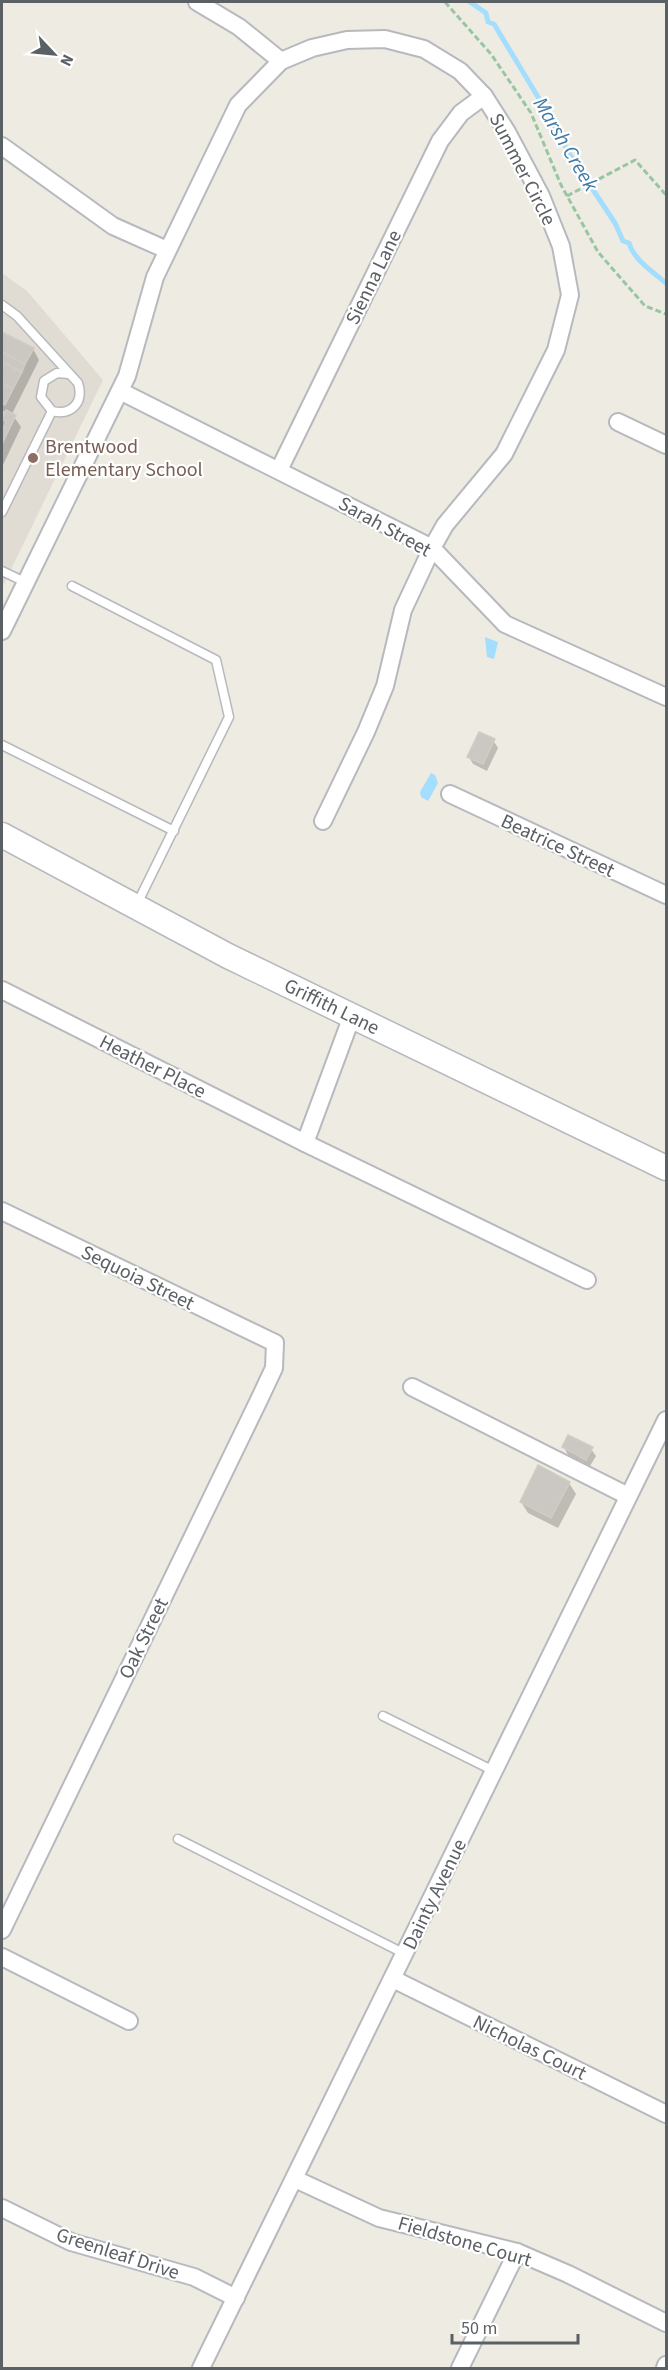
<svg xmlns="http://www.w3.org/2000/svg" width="668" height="2370" viewBox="0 0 668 2370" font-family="'Source Sans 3',sans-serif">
<rect width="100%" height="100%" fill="#eeebe3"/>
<path fill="#e0dcd4" d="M2,273L27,291L103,380L2,588Z"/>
<g fill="#a3defe">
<path d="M485,637L498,642L494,659L487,657Z"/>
<path d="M431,773L435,775L438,783L428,801L421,797L420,792Z"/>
</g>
<g fill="#0003">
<path d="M2,333L33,349L39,360L12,414L21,427L2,467V422L6,413L2,410Z"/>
<path d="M493,740L498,748L487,771L473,764L469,757Z"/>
<path d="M564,1447L591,1449L596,1456L590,1466L568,1455Z"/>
<path d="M569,1483L576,1494L558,1528L528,1513L521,1502Z"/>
</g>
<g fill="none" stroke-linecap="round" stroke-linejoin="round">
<path stroke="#a3defe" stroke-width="5" d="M470,2L486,13L488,22L494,24L541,102L552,128L558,130L568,152L615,223L623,241L629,243C634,260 653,272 666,283"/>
</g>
<g fill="#cbc7c2" stroke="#d2ccc2" stroke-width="1.5">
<path d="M2,332L34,348L25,364L2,352Z"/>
<path d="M2,352L25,364L22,372L2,362Z"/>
<path d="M2,362L22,372L13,389L2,383Z"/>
<path d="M2,383L13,389L5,405L2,403Z"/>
<path d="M6,410L16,415L2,444V431L6,422L2,419Z"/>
<path d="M479,732L495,739L483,764L467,757Z"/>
<path d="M568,1435L593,1447L586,1460L562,1447Z"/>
<path d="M538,1465L570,1482L551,1518L520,1502Z"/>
</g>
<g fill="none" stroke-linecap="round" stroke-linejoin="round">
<g stroke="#b6b9bd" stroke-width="11">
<g id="lane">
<path d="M2,305L17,316L78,383C84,402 72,416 52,411L41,397L44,381L57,373L69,374"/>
<path d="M2,512L52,411"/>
<path d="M2,571L25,582"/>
<path d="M72,586L216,660L229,717L137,904"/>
<path d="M2,745L174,831"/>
<path d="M383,1716L494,1771"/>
<path d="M178,1839L405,1954"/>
</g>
</g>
<g stroke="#b6b9bd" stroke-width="20">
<g id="street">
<path d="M197,2L239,27L281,61"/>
<path d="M2,146L113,226L167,250"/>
<path d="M120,391L432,548L505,624L666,697"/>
<path d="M618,422L666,445"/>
<path d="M279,470L440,141L461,113L484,96"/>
<path d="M2,631L127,376L155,277L238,105L281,61L312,48L347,40L385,39L424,49L460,71L484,96L507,132L541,196L561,246L570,295L556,350L504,454L445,525L432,548L403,610L385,686L366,732L323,821"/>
<path d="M450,794L666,895"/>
<path d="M2,990L305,1143L587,1280"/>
<path d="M305,1143L352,1016"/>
<path d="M2,1211L275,1343L274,1368L258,1402L2,1930"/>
<path d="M412,1387L628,1496"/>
<path d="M2,1957L129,2021"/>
<path d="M393,1979L666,2114"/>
<path d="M295,2179L379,2218L517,2252L568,2274L666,2323"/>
<path d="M2,2208L71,2242L194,2277L236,2298"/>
<path d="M201,2368L666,1420"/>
<path d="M460,2368L517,2252"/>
<path d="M665,2368L666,2365"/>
</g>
</g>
<g stroke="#b5b9bd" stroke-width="27">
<path id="secondary" d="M2,835L228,956L666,1168"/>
</g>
<g stroke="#99c6a2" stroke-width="3" stroke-dasharray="6 3" stroke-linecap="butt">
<path d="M445,2L491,54L531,113L561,185L598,252L645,306L666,314"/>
<path d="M567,196L635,160L666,195"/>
</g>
<use href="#lane" stroke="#fff" stroke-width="8"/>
<use href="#street" stroke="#fff" stroke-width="16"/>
<use href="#secondary" stroke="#fff" stroke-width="24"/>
</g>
<circle fill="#8d6e63" stroke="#fff" stroke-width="2" cx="33" cy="458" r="6"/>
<g text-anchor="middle" stroke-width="4.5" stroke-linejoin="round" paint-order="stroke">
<g font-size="20" fill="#5b6064" stroke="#fff">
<text transform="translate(523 169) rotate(63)" y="7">Summer Circle</text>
<text transform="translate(373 277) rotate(-64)" y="7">Sienna Lane</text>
<text transform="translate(385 526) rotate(29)" y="7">Sarah Street</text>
<text transform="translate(558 845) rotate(25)" y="7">Beatrice Street</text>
<text transform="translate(332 1006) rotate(26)" y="7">Griffith Lane</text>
<text transform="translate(153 1066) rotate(27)" y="7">Heather Place</text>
<text transform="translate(138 1277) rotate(26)" y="7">Sequoia Street</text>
<text transform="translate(143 1638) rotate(-64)" y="7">Oak Street</text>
<text transform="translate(434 1894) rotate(-64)" y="7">Dainty Avenue</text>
<text transform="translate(530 2047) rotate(26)" y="7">Nicholas Court</text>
<text transform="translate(465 2241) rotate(16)" y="7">Fieldstone Court</text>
<text transform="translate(118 2253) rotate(18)" y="7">Greenleaf Drive</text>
</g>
<g font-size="20" fill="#785e54" stroke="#fff" text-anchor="start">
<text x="45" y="453">Brentwood<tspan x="45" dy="23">Elementary School</tspan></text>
</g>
<g font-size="21" font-style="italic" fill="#3d7aa7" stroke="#fff">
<text transform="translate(566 144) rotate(59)" y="7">Marsh Creek</text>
</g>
</g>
<rect width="668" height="2370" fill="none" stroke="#5b6064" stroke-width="6"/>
<g transform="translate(54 54) rotate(116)" stroke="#ffffff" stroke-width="4.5" paint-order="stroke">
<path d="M0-4.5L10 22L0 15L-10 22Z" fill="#5b6064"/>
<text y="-9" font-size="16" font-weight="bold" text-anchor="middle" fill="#5b6064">N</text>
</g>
<path d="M452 2334v9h126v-9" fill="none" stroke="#5b6064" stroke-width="3"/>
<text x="461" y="2334" font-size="18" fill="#5b6064" stroke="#ffffff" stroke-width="4.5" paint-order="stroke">50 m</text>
</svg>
